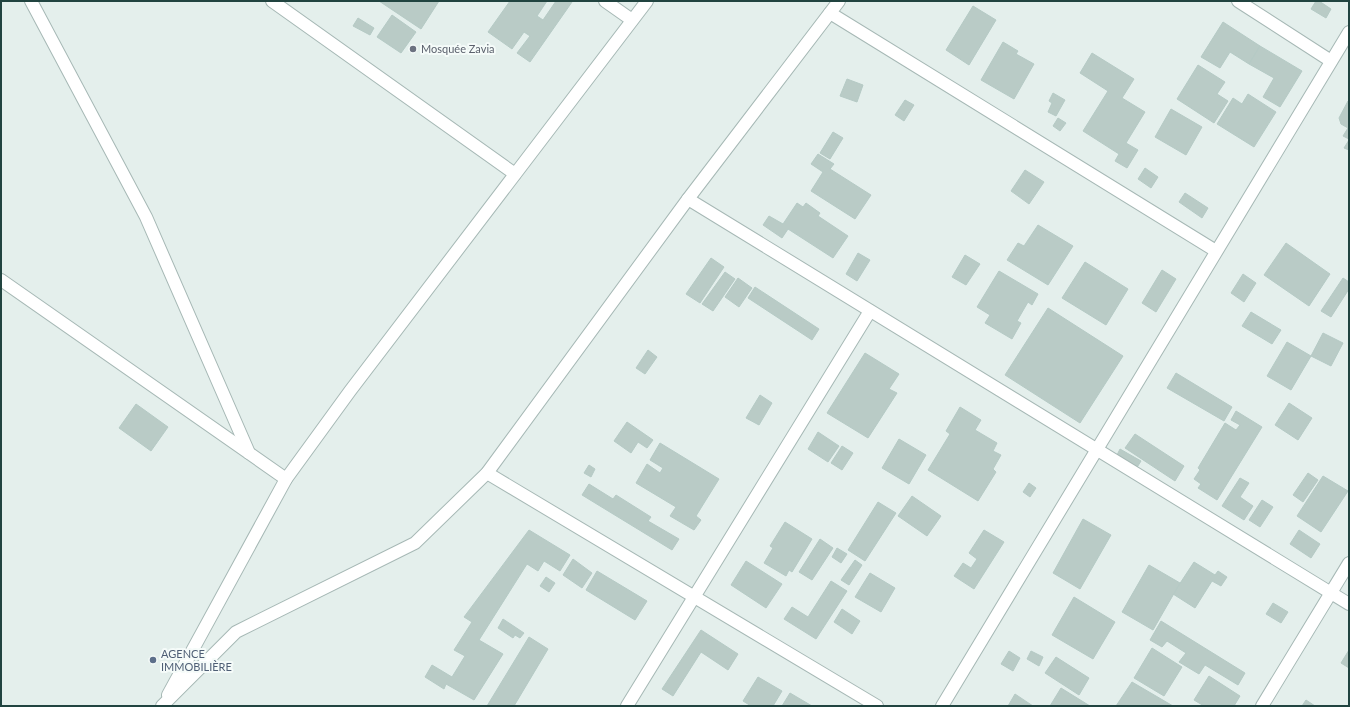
<svg xmlns="http://www.w3.org/2000/svg" width="1350" height="707" viewBox="0 0 1350 707" font-family="Lato,sans-serif">
<rect width="100%" height="100%" fill="#e4efec"/>
<g fill="#b9cbc6" stroke="#b5cac5">
<path d="M379,1H439L421,29Z"/>
<path d="M510,1H547L537,16L543,20L556,1H570L572,2L530,62L517,53L530,36L524,32L512,49L488,32Z"/>
<path d="M1316,1H1319L1331,9L1326,18L1311,9Z"/>
<path d="M973,6L996,20L969,65L946,50Z"/>
<path d="M392,15L416,32L401,53L377,37Z"/>
<path d="M358,18L374,28L370,35L353,26Z"/>
<path d="M1223,22L1260,46L1249,64L1230,52L1220,68L1201,57Z"/>
<path d="M1003,42L1018,51L1016,54L1034,64L1014,99L981,80Z"/>
<path d="M1260,46L1302,71L1280,107L1263,97L1274,78L1249,64Z"/>
<path d="M1092,53L1134,79L1122,98L1145,112L1126,143L1138,150L1127,168L1115,161L1119,154L1083,131L1108,91L1080,73Z"/>
<path d="M1198,65L1225,82L1217,94L1228,101L1214,123L1177,99Z"/>
<path d="M847,79L863,85L857,102L840,96Z"/>
<path d="M1053,93L1065,100L1056,116L1048,112L1052,103L1049,101Z"/>
<path d="M1248,94L1276,112L1254,147L1217,124L1233,98L1242,104Z"/>
<path d="M905,100L914,105L904,121L895,115Z"/>
<path d="M1348,101H1349V139L1343,136L1348,128L1341,124L1339,118Z"/>
<path d="M1171,109L1202,127L1186,155L1155,137Z"/>
<path d="M1058,118L1066,123L1060,131L1053,126Z"/>
<path d="M833,132L843,138L830,159L820,153Z"/>
<path d="M1349,140V150L1344,148Z"/>
<path d="M818,154L834,164L830,169L871,195L855,219L811,191L823,172L811,164Z"/>
<path d="M1145,168L1158,177L1151,188L1138,179Z"/>
<path d="M1025,170L1044,182L1029,204L1011,191Z"/>
<path d="M1185,193L1208,208L1202,218L1179,202Z"/>
<path d="M797,203L803,207L806,203L820,213L818,216L848,236L833,258L788,229L782,238L763,225L769,216L783,224Z"/>
<path d="M1038,225L1073,246L1048,285L1007,260L1018,243L1024,246Z"/>
<path d="M1286,243L1330,274L1309,306L1264,275Z"/>
<path d="M858,253L870,260L857,281L846,274Z"/>
<path d="M965,255L980,264L966,285L952,277Z"/>
<path d="M711,258L724,267L700,303L686,294Z"/>
<path d="M1085,262L1128,289L1106,325L1062,298Z"/>
<path d="M1162,270L1176,279L1156,312L1142,303Z"/>
<path d="M999,271L1038,294L1032,305L1028,302L1017,321L1021,323L1012,339L985,323L990,315L977,307Z"/>
<path d="M725,272L735,279L713,311L702,304Z"/>
<path d="M1243,274L1256,283L1244,302L1231,293Z"/>
<path d="M738,278L752,288L739,307L725,297Z"/>
<path d="M1343,278L1349,282V289L1331,317L1321,311Z"/>
<path d="M755,287L819,329L812,340L748,298Z"/>
<path d="M1048,308L1123,356L1080,423L1005,375Z"/>
<path d="M1251,312L1281,330L1272,344L1242,326Z"/>
<path d="M1323,333L1343,343L1331,366L1311,356Z"/>
<path d="M1287,342L1311,356L1291,390L1267,376Z"/>
<path d="M648,350L657,357L645,374L636,368Z"/>
<path d="M865,353L899,374L889,389L897,393L868,438L827,413Z"/>
<path d="M1176,373L1232,407L1224,421L1167,388Z"/>
<path d="M760,395L772,403L759,425L746,418Z"/>
<path d="M1289,403L1312,418L1298,440L1275,425Z"/>
<path d="M136,404L168,427L151,451L119,428Z"/>
<path d="M960,407L981,420L975,430L997,443L993,451L1001,455L993,469L996,472L978,501L928,470L950,434L946,431Z"/>
<path d="M1236,411L1262,427L1217,500L1198,488L1201,484L1194,479L1200,470L1198,468L1225,423L1236,430L1240,425L1231,420Z"/>
<path d="M627,422L653,440L647,448L638,442L631,453L614,441Z"/>
<path d="M818,432L839,446L828,462L808,449Z"/>
<path d="M1135,434L1184,466L1175,481L1125,448Z"/>
<path d="M899,439L926,455L909,484L882,468Z"/>
<path d="M660,443L719,479L696,516L701,520L694,530L670,516L676,507L636,483L647,464L660,473L663,468L650,460Z"/>
<path d="M842,446L853,453L842,470L831,463Z"/>
<path d="M1120,449L1141,461L1136,469L1116,457Z"/>
<path d="M589,465L595,469L591,477L584,473Z"/>
<path d="M1308,473L1318,480L1303,502L1293,495Z"/>
<path d="M1323,476L1348,491L1321,532L1297,516Z"/>
<path d="M1240,478L1249,483L1240,497L1253,506L1244,520L1222,506Z"/>
<path d="M1029,483L1036,488L1030,497L1023,492Z"/>
<path d="M589,484L613,499L616,495L651,517L648,521L679,539L672,550L582,495Z"/>
<path d="M912,496L941,516L927,536L898,516Z"/>
<path d="M1262,500L1273,507L1260,527L1249,520Z"/>
<path d="M878,502L896,513L865,561L848,550Z"/>
<path d="M1083,519L1111,535L1080,589L1053,573Z"/>
<path d="M785,522L812,539L792,572L789,570L786,576L764,563L773,548L770,546Z"/>
<path d="M529,530L570,555L560,571L544,561L538,571L527,564L479,640L503,654L474,700L446,684L444,689L425,677L432,665L452,677L465,656L454,650L472,622L464,617Z"/>
<path d="M984,530L1004,542L974,589L954,576L963,563L971,568L977,559L969,553Z"/>
<path d="M1299,530L1320,544L1311,558L1290,544Z"/>
<path d="M820,539L833,548L812,580L799,572Z"/>
<path d="M837,548L847,554L841,563L832,557Z"/>
<path d="M573,559L592,573L582,588L563,575Z"/>
<path d="M855,560L862,565L849,585L841,580Z"/>
<path d="M746,561L782,584L766,608L731,585Z"/>
<path d="M1194,562L1215,575L1218,571L1227,577L1221,586L1212,581L1195,608L1173,594Z"/>
<path d="M1149,565L1180,583L1153,630L1122,612Z"/>
<path d="M597,571L647,601L635,620L586,590Z"/>
<path d="M870,573L895,588L881,612L855,597Z"/>
<path d="M546,577L555,583L549,592L540,586Z"/>
<path d="M831,581L847,591L816,639L784,619L792,607L808,617Z"/>
<path d="M1074,597L1115,622L1093,659L1052,635Z"/>
<path d="M1273,603L1288,612L1281,623L1266,614Z"/>
<path d="M842,609L860,621L852,634L834,622Z"/>
<path d="M503,619L524,633L520,638L515,635L513,638L498,628Z"/>
<path d="M1161,621L1245,673L1238,685L1205,665L1199,674L1179,662L1186,653L1167,641L1162,647L1150,640Z"/>
<path d="M701,630L738,654L728,670L701,652L673,696L662,689Z"/>
<path d="M529,637L548,649L514,706H487Z"/>
<path d="M1152,648L1182,667L1164,696L1134,678Z"/>
<path d="M1349,650V668L1341,663Z"/>
<path d="M1009,651L1020,658L1013,671L1001,664Z"/>
<path d="M1031,651L1043,657L1039,666L1027,659Z"/>
<path d="M1056,657L1089,678L1079,695L1045,673Z"/>
<path d="M1209,676L1240,696L1234,706H1204L1194,700Z"/>
<path d="M758,677L782,691L773,706H751L743,701Z"/>
<path d="M1132,682L1173,706H1116Z"/>
<path d="M1061,688L1090,706H1050Z"/>
<path d="M790,693L812,706H782Z"/>
<path d="M1015,694L1033,706H1008Z"/>
<path d="M1306,700L1315,706H1302Z"/>
</g>
<g fill="none" stroke-linecap="round" stroke-linejoin="round">
<g stroke="#a6b8b5" stroke-width="14">
<g id="minor">
<path d="M31,1L146,217L249,453"/>
<path d="M272,1L515,174"/>
<path d="M605,1L632,20"/>
<path d="M1238,1L1331,61"/>
<path d="M830,13L1216,251"/>
<path d="M688,199L1349,604"/>
<path d="M1,280L286,479"/>
<path d="M487,473L877,706"/>
<path d="M168,695L286,479L350,391L647,1"/>
<path d="M162,706L236,632L415,543L487,473L688,199L839,1"/>
<path d="M627,706L870,311"/>
<path d="M942,706L1349,32"/>
<path d="M1262,706L1349,563"/>
</g>
</g>
<use href="#minor" stroke="#fff" stroke-width="12"/>
</g>
<circle fill="#6b7280" stroke="#f5fbf9" stroke-width="1.5" cx="413" cy="49" r="4"/>
<circle fill="#5c6f8a" stroke="#f5fbf9" stroke-width="1.5" cx="153" cy="660" r="4"/>
<g text-anchor="middle" stroke-width="4" stroke-linejoin="round" paint-order="stroke">
<g font-size="11" fill="#5b616d" stroke="#f5fbf9" text-anchor="start">
<text x="421" y="53">Mosquée Zavia</text>
</g>
<g font-size="11" fill="#4e5e75" stroke="#f5fbf9" text-anchor="start">
<text x="161" y="658">AGENCE<tspan x="161" dy="13">IMMOBILIÈRE</tspan></text>
</g>
</g>
<rect width="1350" height="707" fill="none" stroke="#214440" stroke-width="4"/>
</svg>
